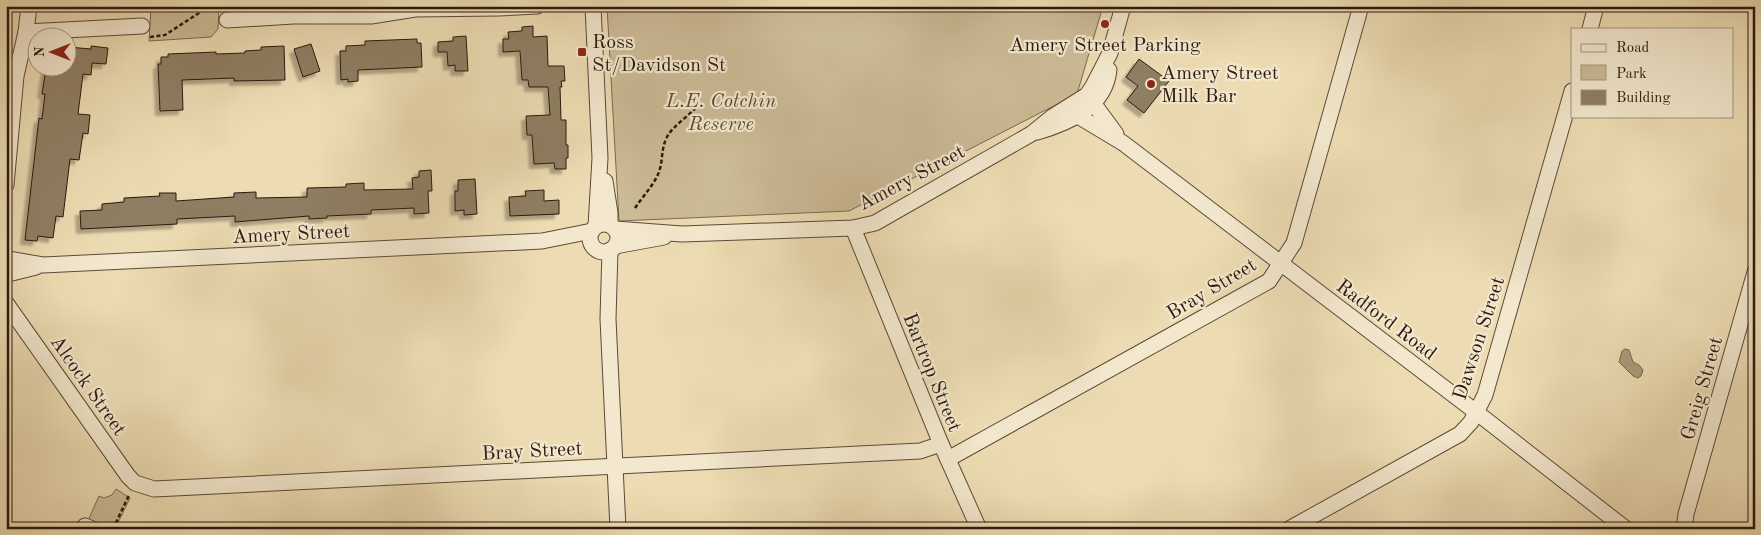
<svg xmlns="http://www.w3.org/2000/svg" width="1761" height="535" viewBox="0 0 1761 535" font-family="'Old Standard TT',serif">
<defs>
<filter id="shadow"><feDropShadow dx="-4.5" dy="4.5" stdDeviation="1" flood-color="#0004"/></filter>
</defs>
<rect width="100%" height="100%" fill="#eddcb3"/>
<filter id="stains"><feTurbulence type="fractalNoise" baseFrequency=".004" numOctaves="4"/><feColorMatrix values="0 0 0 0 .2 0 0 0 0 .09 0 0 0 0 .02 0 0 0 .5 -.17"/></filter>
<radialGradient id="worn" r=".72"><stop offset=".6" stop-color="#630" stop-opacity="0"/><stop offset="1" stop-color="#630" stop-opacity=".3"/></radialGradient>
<g fill="#ccbb97" stroke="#7b6a52">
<path d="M219,6L218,29L211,37L149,41L151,9Z"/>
<path d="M607,6H1103L1077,94L849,211L619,221Z"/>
<path d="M116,489L130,498L115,529H98L87,523L99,496L104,498L112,495Z"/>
</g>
<path fill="#ab9a7b" stroke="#77664f" d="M1625,349L1629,350L1633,362L1639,365L1643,370L1641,376L1638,378L1633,376L1619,362L1622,351Z"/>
<g fill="#8f7e64" stroke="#2a190e" filter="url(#shadow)">
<path d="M533,26V37L547,36L548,66H564L565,81H561L562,87H560L561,120H566V145H568V158H566V169H555L554,163L534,164L532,135H527L526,116L550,115L548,87H529L528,80H522L520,51L503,52V39H509L508,32L522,31V27Z"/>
<path d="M466,36L468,71H455V65L448,66L447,52H438V42L453,41V37Z"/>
<path d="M417,39V43H421L422,67L358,70V81L348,82V79L341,80L340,51H346V46L365,45V41Z"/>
<path d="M311,44L320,71L303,77L294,49Z"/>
<path d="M91,46L108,48L106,64L92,63L91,75L83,74L78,114L90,115L88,134L83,133L79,160L70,159L63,217L56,216L53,238L38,236L37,241L25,240L39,118L42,119L45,94H42L46,68H68V47L91,49Z"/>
<path d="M284,46L285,80L234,81V78L182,80L183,110L160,111L158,64H161V57H168V54L216,52V54L245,53V51L261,50V47Z"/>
<path d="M1139,59L1169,81L1144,113L1127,100L1138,86L1126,77Z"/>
<path d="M431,170L432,191H428L429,213L414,214V208L371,210V214L327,216V218L309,219V216L235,222V216L177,219V224L81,229L80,211L102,210V204L124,202V198L160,196L159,193H176V201L234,197V193L256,192V198L307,197V188L346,187V184L364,183V190L413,189L412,178L419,177V171Z"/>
<path d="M475,179L477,214L464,215V210L455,211V191H458V180Z"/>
<path d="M544,190V201L559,200V214L510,216L509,197L526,196L525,191Z"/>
</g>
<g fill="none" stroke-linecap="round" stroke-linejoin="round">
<g stroke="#5b4a37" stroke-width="17">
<g id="street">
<path d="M593,6L600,158L596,226"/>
<path d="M227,20L293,16H371L415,9L499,8L537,6"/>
<path d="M1590,29L1596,6"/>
<path d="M26,32L142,26"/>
<path d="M1088,96L1116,134"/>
<path d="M1068,108L1078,116L1123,143L1476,412L1626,529"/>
<path d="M1037,132C1069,123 1105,107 1109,70"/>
<path d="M605,181L610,213V225"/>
<path d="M6,185L16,76L26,32L29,6"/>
<circle cx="604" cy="238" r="14"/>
<path d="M853,228L941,444L979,529"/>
<path d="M615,229L682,234L853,228L875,223L1031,134L1052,117L1087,95L1093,86L1110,53L1123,6"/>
<path d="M615,246L664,237"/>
<path d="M610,250L608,319L618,529"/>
<path d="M8,259L43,265L542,241L592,231"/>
<path d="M8,274L36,267"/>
<path d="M6,303L128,476L135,483L154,489L920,451L941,444"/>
<path d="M948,459L1269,281L1294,243L1361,6"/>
<path d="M85,526L92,529"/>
<path d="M1289,529L1460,434L1471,422L1485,395L1572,91"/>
<path d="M1684,529L1686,514L1755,272"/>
</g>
</g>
<g stroke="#2a190e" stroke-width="2.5" stroke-dasharray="4 2.5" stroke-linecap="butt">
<path d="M150,37L165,35L202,11L219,6"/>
<path d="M635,208C643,196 654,185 659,172C663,161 661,148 667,137C673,125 690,116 699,104"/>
<path d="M113,529L129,495"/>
</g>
<use href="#street" stroke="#f3e8ce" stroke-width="15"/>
</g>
<g fill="#8f2418" stroke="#f3e8ce" stroke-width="2">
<circle cx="1105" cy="24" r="5"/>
<rect x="577" y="47" width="10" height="10" rx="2.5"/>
<circle cx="1151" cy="84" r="5"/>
</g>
<g text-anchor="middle" stroke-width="4.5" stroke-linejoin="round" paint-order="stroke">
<g font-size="20" fill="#2a190e" stroke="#f3e8ce" text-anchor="start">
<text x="592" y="48">Ross<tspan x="592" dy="23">St/Davidson St</tspan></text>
<text x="1105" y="51" text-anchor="middle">Amery Street Parking</text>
<text x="1161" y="79">Amery Street<tspan x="1161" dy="23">Milk Bar</tspan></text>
</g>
<g font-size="20" font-style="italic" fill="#5b4a37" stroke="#f3e8ce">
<text x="721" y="107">L.E. Cotchin<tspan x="721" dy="23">Reserve</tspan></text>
</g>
<g font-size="20" fill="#2a190e" stroke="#f3e8ce">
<text transform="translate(911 177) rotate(-28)" y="7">Amery Street</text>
<text transform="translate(291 233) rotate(-3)" y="7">Amery Street</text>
<text transform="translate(1211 288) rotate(-31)" y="7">Bray Street</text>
<text transform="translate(1387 319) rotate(37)" y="7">Radford Road</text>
<text transform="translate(1478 338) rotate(-72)" y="7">Dawson Street</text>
<text transform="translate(933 372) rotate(68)" y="7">Bartrop Street</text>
<text transform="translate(89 385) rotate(55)" y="7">Alcock Street</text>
<text transform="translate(1701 388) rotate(-74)" y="7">Greig Street</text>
<text transform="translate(532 450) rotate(-3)" y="7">Bray Street</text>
</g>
</g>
<rect width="1761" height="535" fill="none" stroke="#eddcb3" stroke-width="25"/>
<rect x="8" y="8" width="1746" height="520" fill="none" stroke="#2a190e" stroke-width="2.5"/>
<rect x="12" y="12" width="1736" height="510" fill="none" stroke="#2a190e"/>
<rect x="1571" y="28" width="162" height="90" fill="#f3e8ce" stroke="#a39581"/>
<rect x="1581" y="44" width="25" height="8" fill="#f3e8ce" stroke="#a39581"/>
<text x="1616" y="52" font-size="15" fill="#2a190e">Road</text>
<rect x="1581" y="65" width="25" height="15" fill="#ccbb97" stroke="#a39581"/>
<text x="1616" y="78" font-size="15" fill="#2a190e">Park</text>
<rect x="1581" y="90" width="25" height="15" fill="#8f7e64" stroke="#a39581"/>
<text x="1616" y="102" font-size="15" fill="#2a190e">Building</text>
<g transform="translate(52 52) rotate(270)"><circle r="24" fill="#f3e8ce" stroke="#a39581"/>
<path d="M0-4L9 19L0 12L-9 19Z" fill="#8f2418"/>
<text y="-8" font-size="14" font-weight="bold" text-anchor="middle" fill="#2a190e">N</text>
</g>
<rect width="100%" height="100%" filter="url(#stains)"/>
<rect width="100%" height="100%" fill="url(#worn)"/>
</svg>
